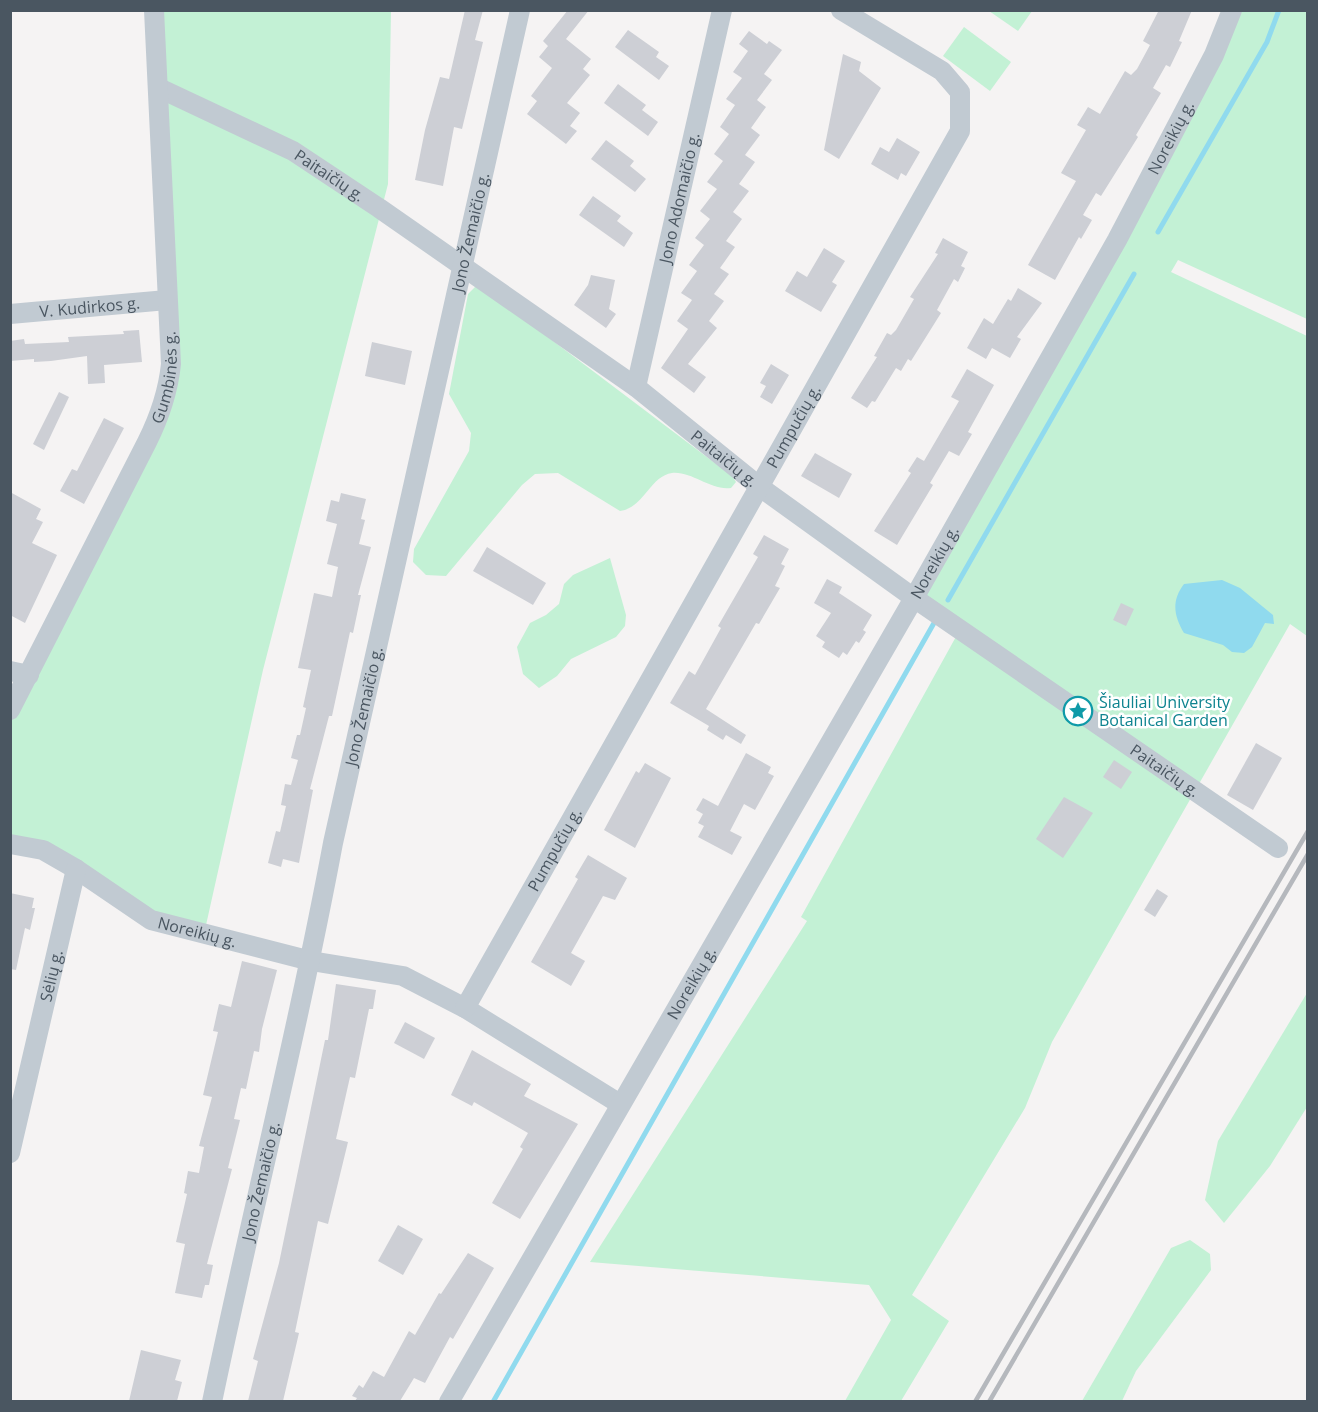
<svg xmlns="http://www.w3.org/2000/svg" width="1318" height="1412" viewBox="0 0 1318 1412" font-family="'Open Sans',sans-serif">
<rect width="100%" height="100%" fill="#f5f3f3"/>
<g fill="#c3f1d5">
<path d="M154,11H391L388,184L263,670L204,934L151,920L76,869L11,844V710L164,405Z"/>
<path d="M989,11H1032L1018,31Z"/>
<path d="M1239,11H1307V319L1178,260L1171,272L1307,336V636L1290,624L1052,1042L1025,1108L912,1295L949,1321L901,1401H845L891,1320L869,1285L590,1262L807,921L801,917L963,624L925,597Z"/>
<path d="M964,27L1011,62L990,91L943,56Z"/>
<path d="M480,286L732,476L736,482L731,488C711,491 692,471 672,473C650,476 644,508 620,511L558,473L535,474L522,485L446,576L426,575L413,562L414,549L469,451L471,433L449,394L468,294L475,287Z"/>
<path d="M610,558L626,615L625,626L616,637L571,659L557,676L539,688L523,674L517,647L530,623L546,615L559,604L564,584L573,575Z"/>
<path d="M1307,993V1107L1270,1166L1224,1223L1205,1200L1218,1141Z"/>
<path d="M1190,1240L1210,1254L1211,1270L1136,1371L1122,1401H1082L1171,1248Z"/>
</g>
<path fill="#90daee" d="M1222,580L1240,588L1273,615L1274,624L1265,623L1252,647L1244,653L1232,652L1223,645L1184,633C1174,616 1171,601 1184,584Z"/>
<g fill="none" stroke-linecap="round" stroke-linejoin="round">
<g stroke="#90daee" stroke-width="5">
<path d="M1158,232L1267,42L1279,10"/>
<path d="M948,600L1134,274"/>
<path d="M493,1402L934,623"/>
</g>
</g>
<g fill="#cdcfd5">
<path d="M465,10H483L475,40L483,42L462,129L454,127L443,186L415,180L425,130L440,77L449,79Z"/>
<path d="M568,10H589L566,39L591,59L583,69L590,75L567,103L580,113L570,126L577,131L566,144L527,114L537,101L531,96L552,68L539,57L548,46L543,41Z"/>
<path d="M1159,10H1192L1179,41L1182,42L1170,67L1166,65L1153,88L1161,93L1136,135L1138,137L1101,196L1096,193L1083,215L1092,220L1081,239L1079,237L1055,280L1028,265L1076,181L1061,173L1086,130L1077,125L1088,107L1100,114L1125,71L1131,75L1137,69L1150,45L1143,41Z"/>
<path d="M628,30L659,52L656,57L669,66L659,80L615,47Z"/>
<path d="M749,31L767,44L769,41L782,50L764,74L772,80L757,100L766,107L751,128L760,135L745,155L755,162L739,184L749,191L733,212L742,219L726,241L735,247L720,268L729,274L714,294L724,301L709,321L717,328L688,364L706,377L694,393L661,368L688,329L677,321L692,300L681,293L697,271L689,265L704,245L695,238L710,219L700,211L717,189L707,182L723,161L714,154L729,134L720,127L735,105L726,99L742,78L733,72L748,51L739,44Z"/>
<path d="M843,54L861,62L859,71L881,88L839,159L824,150Z"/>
<path d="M618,84L646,105L642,110L658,122L648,136L604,103Z"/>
<path d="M897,138L920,152L906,176L901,173L898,180L871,164L880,147L889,152Z"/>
<path d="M606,140L634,161L630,166L646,179L635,192L591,159Z"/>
<path d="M593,196L621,216L617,221L633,233L624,247L579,215Z"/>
<path d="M943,238L968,252L961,266L965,268L958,282L954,279L937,310L941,313L911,361L908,359L901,371L896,368L875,402L872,401L867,408L851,398L877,357L874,356L887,333L891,335L896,330L914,299L910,297L938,254L935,253Z"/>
<path d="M824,248L845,261L832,282L837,285L821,312L785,291L797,271L807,277Z"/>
<path d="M591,275L615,280L609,309L616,314L606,328L574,305L588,285Z"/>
<path d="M1018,288L1042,303L1017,337L1021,339L1010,358L992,348L986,359L967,348L984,318L993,324L1008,299L1011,301Z"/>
<path d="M139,330L142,362L104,365L105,383L88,384L87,356L51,361L34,362V359L10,361V341L24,339L25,344L69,342L68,337L124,334L123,331Z"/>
<path d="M372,342L412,351L405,385L365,376Z"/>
<path d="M771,364L789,375L772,404L760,397L766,386L760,383Z"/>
<path d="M967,369L994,385L968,432L972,434L959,456L949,451L930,483L933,485L897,545L874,531L911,473L908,471L917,457L924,461L959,401L951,397Z"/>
<path d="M59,392L69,397L44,450L33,444Z"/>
<path d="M104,418L124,428L84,504L60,491L72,469L77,471Z"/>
<path d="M815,453L852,474L839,498L801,476Z"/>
<path d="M10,492L41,509L36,519L43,522L32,543L57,555L25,623L10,615Z"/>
<path d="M341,493L366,499L361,519L365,520L359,544L371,547L358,595H361L353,633L350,632L332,716H329L310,789L313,790L299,863L283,859L281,867L268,863L276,831L280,832L286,806L281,805L285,784L291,785L298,760L291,758L297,735H300L306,708L303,707L311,670L298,668L314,593L332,597L338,567L327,564L337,524L326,521L331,500L339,502Z"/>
<path d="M764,535L789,549L781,564L785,566L775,586L780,588L759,624L756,623L706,709L746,735L741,744L726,735L723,740L707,730L709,726L670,703L689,671L695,675L721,628L718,626L758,557L753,554Z"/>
<path d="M487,547L546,583L533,605L473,571Z"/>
<path d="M827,579L842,587L839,593L872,615L863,630L866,632L859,643L856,641L847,655L843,652L839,658L822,647L825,642L816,636L831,613L814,603Z"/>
<path d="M1121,603L1134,609L1126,626L1113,620Z"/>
<path d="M1256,743L1282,758L1253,810L1227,795Z"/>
<path d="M746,753L771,767L768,773L774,776L755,810L744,804L730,831L742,837L732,855L698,837L704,826L698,823L703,814L696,810L703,798L718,806Z"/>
<path d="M1114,760L1132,772L1121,789L1103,777Z"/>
<path d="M645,763L671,778L635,848L604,830L636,771L639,773Z"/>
<path d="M1064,797L1093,813L1063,858L1036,839Z"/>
<path d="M588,855L627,878L615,900L603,896L571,953L585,961L571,986L531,962L578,879L575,877Z"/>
<path d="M1157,889L1168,896L1155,917L1144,910Z"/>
<path d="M10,893L34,898L32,908H35L30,930L25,928L16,970L10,969Z"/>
<path d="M242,961L277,970L262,1029L259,1052L254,1051L246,1089L241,1088L234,1119L240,1120L228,1168L232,1169L207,1264L213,1265L209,1285H205L202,1298L175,1293L185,1244L176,1242L187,1194L184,1193L188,1171L199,1173L204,1147L199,1146L212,1097L203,1095L218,1032L213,1031L219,1004L231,1007Z"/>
<path d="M336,984L376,990L373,1009H369L355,1078L350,1077L336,1139L348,1142L328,1224L318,1221L295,1332L299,1333L283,1401H248L258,1361L253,1359L279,1263L325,1040H328Z"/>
<path d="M405,1022L435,1038L424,1059L394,1043Z"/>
<path d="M472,1050L531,1084L524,1096L578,1124L520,1219L492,1203L523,1149L520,1147L528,1133L474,1102L472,1106L451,1095Z"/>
<path d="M398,1225L423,1239L403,1275L378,1261Z"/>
<path d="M468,1253L494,1268L453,1339L450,1337L425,1383L414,1378L400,1401H355L357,1398L352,1396L359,1385L363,1388L373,1371L384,1377L409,1331L415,1335L439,1293L441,1294Z"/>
<path d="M141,1350L181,1360L175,1380L182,1382L177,1401H129Z"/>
</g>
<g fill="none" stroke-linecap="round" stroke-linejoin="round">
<g stroke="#c1cad2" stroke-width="20">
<path id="s1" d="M159,88L293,151L379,208L636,387L760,487L914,598L1278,848"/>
<path id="s2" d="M10,314L167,300"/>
<path id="s3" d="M636,387L722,10"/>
<path d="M10,671L29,675"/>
<path id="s4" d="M10,710L147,442C160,416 168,393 171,364L154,10"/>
<path id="s5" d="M10,844L43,850L76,869L151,920L311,961L403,976L465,1008L620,1104"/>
<path id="s6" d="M465,1008L960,131V92L942,71L841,10"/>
<path id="s7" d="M10,1153L76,869"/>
<path id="s8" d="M212,1402C251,1215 298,1030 333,843L520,10"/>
<path id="s9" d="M449,1402L914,598L1117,240L1214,55L1232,10"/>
</g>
<g stroke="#b5b8bd" stroke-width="4.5">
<path d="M975,1402L1308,831"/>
<path d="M989,1402L1308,854"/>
</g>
</g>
<defs>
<g id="sight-ring" transform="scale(1.5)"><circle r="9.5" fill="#fff" stroke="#0f9aa8" stroke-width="1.5"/><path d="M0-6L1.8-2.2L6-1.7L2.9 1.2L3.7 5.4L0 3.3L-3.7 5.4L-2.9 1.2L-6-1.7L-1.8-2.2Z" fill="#0f9aa8"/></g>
</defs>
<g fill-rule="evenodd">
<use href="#sight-ring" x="1078" y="711"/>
</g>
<g text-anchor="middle" stroke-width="5" stroke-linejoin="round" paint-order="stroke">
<g font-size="16" fill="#4a5661" stroke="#fff">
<text dy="6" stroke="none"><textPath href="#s9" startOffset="1456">Noreikių g.</textPath></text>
<text dy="6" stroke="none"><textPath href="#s1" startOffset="192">Paitaičių g.</textPath></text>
<text dy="6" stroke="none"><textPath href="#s3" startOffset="194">Jono Adomaičio g.</textPath></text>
<text dy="6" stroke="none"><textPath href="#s8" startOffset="1198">Jono Žemaičio g.</textPath></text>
<text dy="6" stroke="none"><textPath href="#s2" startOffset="80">V. Kudirkos g.</textPath></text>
<text dy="6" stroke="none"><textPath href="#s4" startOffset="369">Gumbinės g.</textPath></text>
<text dy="6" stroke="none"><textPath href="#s6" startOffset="668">Pumpučių g.</textPath></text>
<text dy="6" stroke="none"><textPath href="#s1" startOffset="678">Paitaičių g.</textPath></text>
<text dy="6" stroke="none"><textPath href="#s9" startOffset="970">Noreikių g.</textPath></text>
<text dy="6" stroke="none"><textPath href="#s8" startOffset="712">Jono Žemaičio g.</textPath></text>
<text dy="6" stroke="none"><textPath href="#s1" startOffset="1218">Paitaičių g.</textPath></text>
<text dy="6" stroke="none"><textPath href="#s6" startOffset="182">Pumpučių g.</textPath></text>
<text dy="6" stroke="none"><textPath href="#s5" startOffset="210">Noreikių g.</textPath></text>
<text dy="6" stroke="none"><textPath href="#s7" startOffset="182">Sėlių g.</textPath></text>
<text dy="6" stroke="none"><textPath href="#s9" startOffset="484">Noreikių g.</textPath></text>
<text dy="6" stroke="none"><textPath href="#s8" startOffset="226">Jono Žemaičio g.</textPath></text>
</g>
<g font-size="16" fill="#0d838f" stroke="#fff" text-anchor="start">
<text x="1099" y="708">Šiauliai University<tspan x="1099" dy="18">Botanical Garden</tspan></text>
</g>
</g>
<rect width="1318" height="1412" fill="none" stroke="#4a5661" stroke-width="24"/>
</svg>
